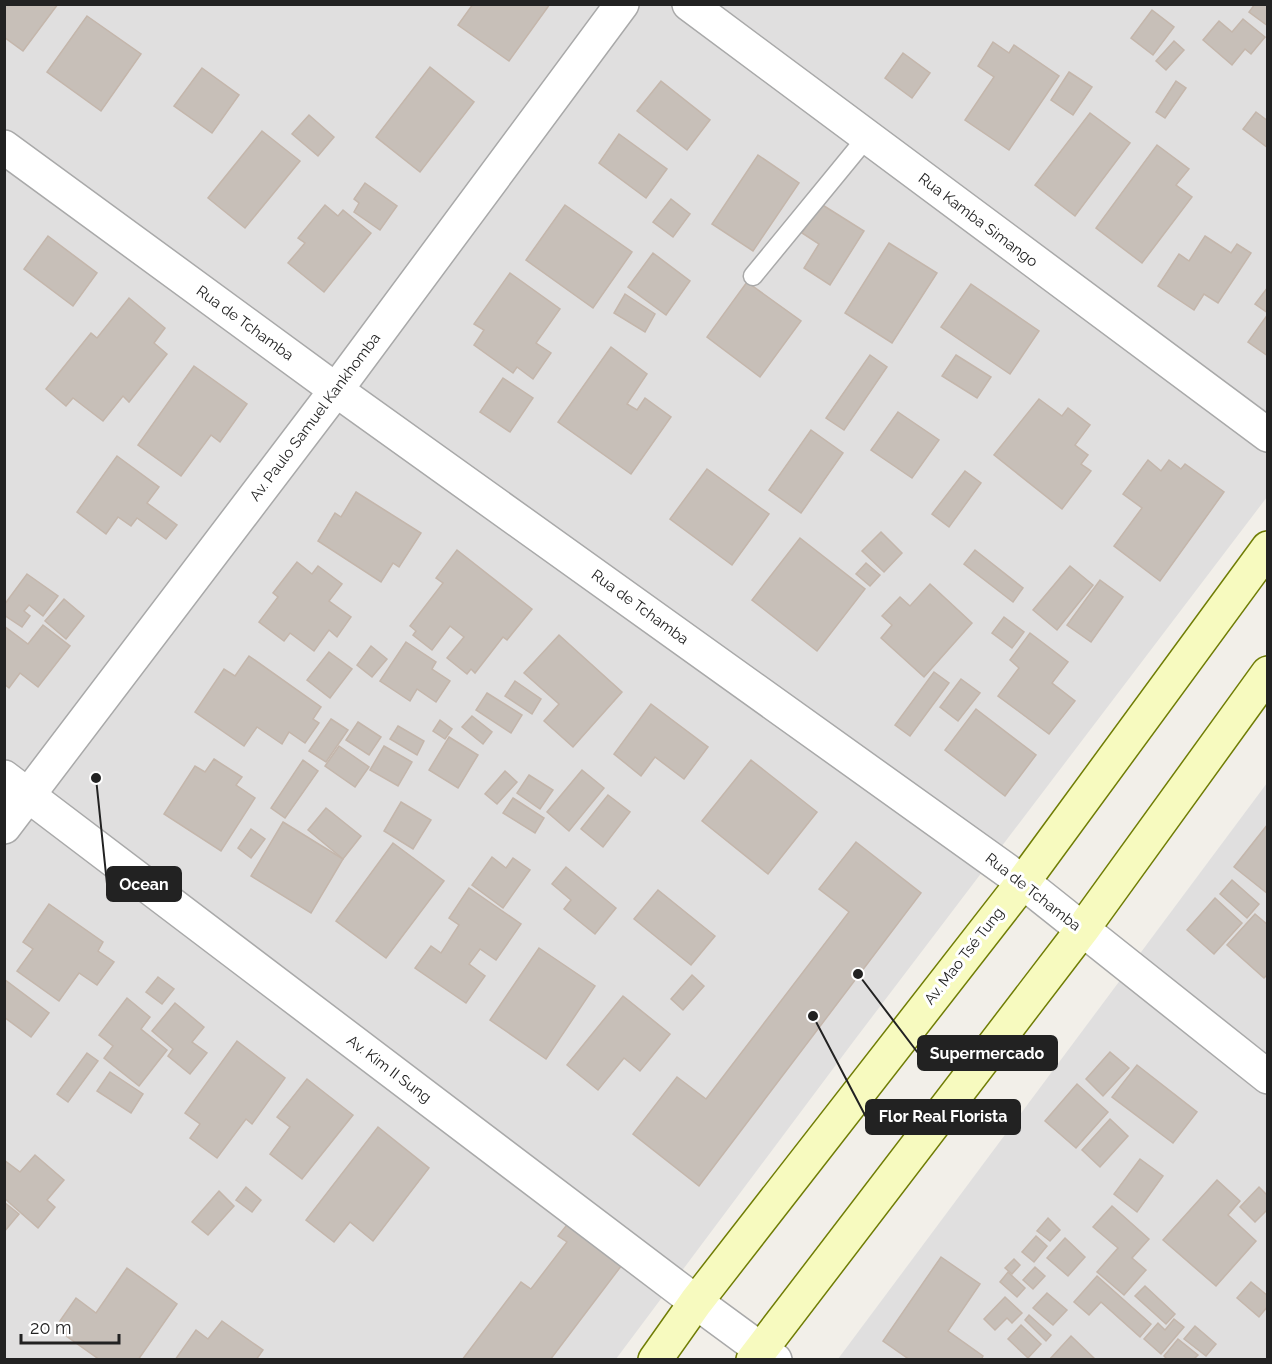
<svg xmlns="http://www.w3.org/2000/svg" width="1272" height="1364" viewBox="0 0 1272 1364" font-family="Raleway,sans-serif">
<rect width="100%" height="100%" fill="#f2efe9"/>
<g fill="#e0dfdf">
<path d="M5,5H1267V497L853,1042L616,1359L5,1360Z"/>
<path d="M1267,783V1359H838Z"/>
</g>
<g fill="#c7bfb8" stroke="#c4b6ab" stroke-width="1.5">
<path d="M4,4H58L23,51L4,37Z"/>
<path d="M473,4H550L509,61L458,25Z"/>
<path d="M1255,4H1268V26L1249,12Z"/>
<path d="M1152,10L1174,27L1153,55L1131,38Z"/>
<path d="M87,16L141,54L101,111L47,72Z"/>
<path d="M1243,19L1265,37L1251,54L1245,49L1232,65L1203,40L1219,21L1232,32Z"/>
<path d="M1174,41L1184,50L1166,70L1156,61Z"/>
<path d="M993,42L1009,53L1014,45L1059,76L1009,150L965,120L994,77L978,66Z"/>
<path d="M903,53L930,73L912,98L885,78Z"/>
<path d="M430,67L474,102L420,172L376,137Z"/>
<path d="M202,68L239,95L212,133L174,106Z"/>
<path d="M1069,72L1092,87L1073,115L1051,100Z"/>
<path d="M661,81L710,120L687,150L637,111Z"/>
<path d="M1176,81L1186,88L1165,118L1156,112Z"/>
<path d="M1256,112L1268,121V148L1243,129Z"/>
<path d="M1090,113L1130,143L1075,216L1035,185Z"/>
<path d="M309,115L334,137L318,156L292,134Z"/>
<path d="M262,131L300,161L245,228L208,198Z"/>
<path d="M619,134L667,169L646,198L599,163Z"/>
<path d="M1157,145L1189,169L1176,185L1192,197L1142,263L1096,228Z"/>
<path d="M758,155L799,183L753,251L712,224Z"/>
<path d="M365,183L397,206L380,230L354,212L359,203L354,199Z"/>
<path d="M671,199L690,214L673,237L653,222Z"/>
<path d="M821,204L864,231L830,285L804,268L819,244L802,233Z"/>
<path d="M325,205L338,216L343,210L371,233L324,292L288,263L305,243L298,238Z"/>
<path d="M565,205L632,252L593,308L526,260Z"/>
<path d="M48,236L97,273L73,306L24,269Z"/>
<path d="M1205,236L1231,253L1237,244L1251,253L1218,303L1204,294L1194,310L1158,286L1179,254L1189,261Z"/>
<path d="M889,243L937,273L892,343L845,313Z"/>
<path d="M653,253L690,281L666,315L628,287Z"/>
<path d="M510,273L560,309L536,343L551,353L533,379L517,367L513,373L474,345L484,330L474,324Z"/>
<path d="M747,282L801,321L760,377L707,337Z"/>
<path d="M971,284L1039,331L1010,374L941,327Z"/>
<path d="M1268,287V313L1255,304Z"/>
<path d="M625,294L655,314L645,332L614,313Z"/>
<path d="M129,298L165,328L154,343L167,354L129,402L123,396L103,421L73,398L66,406L46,389L91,333L97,338Z"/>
<path d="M1268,314V356L1248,342Z"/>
<path d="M611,347L647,374L627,404L637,410L645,398L671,417L631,474L558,422Z"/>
<path d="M870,355L887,367L844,430L826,418Z"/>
<path d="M956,355L991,377L977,398L942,376Z"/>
<path d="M194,366L247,404L220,442L211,435L181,476L138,445Z"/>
<path d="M503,378L533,398L510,432L480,412Z"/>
<path d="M1039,399L1062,416L1068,408L1090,425L1075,445L1088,455L1081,464L1091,471L1062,509L994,455Z"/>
<path d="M898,412L939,440L912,478L871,450Z"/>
<path d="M811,430L843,453L801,513L769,490Z"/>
<path d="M117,456L159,487L147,503L177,525L166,539L137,518L131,526L118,517L106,534L77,512Z"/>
<path d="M1148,460L1161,471L1169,460L1181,469L1185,464L1224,492L1160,581L1114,546L1142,508L1123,494Z"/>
<path d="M707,469L769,514L732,565L670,519Z"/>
<path d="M965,471L981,483L949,527L932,514Z"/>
<path d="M356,492L421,533L399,567L393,563L381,582L318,541L335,513L341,517Z"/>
<path d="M881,532L902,553L884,572L862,551Z"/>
<path d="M800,538L865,589L817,651L752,600Z"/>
<path d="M457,550L532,609L507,640L503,637L475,673L471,669L467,674L447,658L464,637L450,626L432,650L413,635L416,631L410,626L443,583L436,578Z"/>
<path d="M975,550L1023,588L1013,602L964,564Z"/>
<path d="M297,562L312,574L318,566L342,584L329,601L351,617L337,637L329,630L314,651L290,633L284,641L259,622L278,597L273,593Z"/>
<path d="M866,563L880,575L870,586L856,574Z"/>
<path d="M1070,566L1093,585L1057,630L1033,610Z"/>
<path d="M27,574L58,596L43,616L29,605L24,611L30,616L22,627L4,615V605Z"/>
<path d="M1100,580L1123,597L1091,642L1067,625Z"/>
<path d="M930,584L972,623L924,677L881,638L892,625L882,616L900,597L910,606Z"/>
<path d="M64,599L84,616L66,639L45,621Z"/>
<path d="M1004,617L1024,632L1012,648L992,633Z"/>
<path d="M43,625L70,646L38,687L20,673L9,688L4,684V626L28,644Z"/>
<path d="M1030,633L1068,662L1052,683L1075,701L1049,734L998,696L1019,668L1010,660Z"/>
<path d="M559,635L622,692L573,747L544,721L559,704L524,673Z"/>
<path d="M406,642L436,662L432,669L450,681L436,702L417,689L410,701L380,681Z"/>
<path d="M371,646L387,659L372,677L357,665Z"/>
<path d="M329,652L352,669L330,698L307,680Z"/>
<path d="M249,656L321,707L313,719L319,723L305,743L289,732L282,744L257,727L244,746L195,712L224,669L235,676Z"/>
<path d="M934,672L949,683L910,736L895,725Z"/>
<path d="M961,679L980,693L958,721L940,707Z"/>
<path d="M515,681L541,699L532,714L505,696Z"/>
<path d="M487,693L522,715L511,733L476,710Z"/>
<path d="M651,704L708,747L684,779L655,757L641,776L614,754Z"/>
<path d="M976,709L1036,755L1005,796L945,750Z"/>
<path d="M472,716L492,732L483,744L462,727Z"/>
<path d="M331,719L348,730L326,762L309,751Z"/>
<path d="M440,720L452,729L445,739L433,731Z"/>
<path d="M358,722L381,737L369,755L346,740Z"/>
<path d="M398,726L424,741L417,755L390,739Z"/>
<path d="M449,737L478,755L458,788L429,770Z"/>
<path d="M339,746L369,767L355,787L325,766Z"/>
<path d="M384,746L412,762L398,786L370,770Z"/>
<path d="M214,759L242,777L236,785L255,798L221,851L164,814L195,766L205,772Z"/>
<path d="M303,760L318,771L285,818L271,808Z"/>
<path d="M751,760L817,812L768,874L702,821Z"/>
<path d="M582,770L604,788L569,831L547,812Z"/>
<path d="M505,771L517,782L497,804L485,794Z"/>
<path d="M529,775L553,790L540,809L517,793Z"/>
<path d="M608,795L630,812L603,847L581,829Z"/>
<path d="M513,798L544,818L535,833L503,813Z"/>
<path d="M401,802L431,820L413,849L384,831Z"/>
<path d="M326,808L361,836L343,859L308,830Z"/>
<path d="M283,822L343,859L311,913L251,876Z"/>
<path d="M1268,824V894L1234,867Z"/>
<path d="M251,829L265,839L251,858L238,848Z"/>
<path d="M856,842L921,893L699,1186L633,1134L677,1077L706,1099L849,912L819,889Z"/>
<path d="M393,843L444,881L386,958L336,921Z"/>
<path d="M492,857L506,868L513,858L530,870L503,908L472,885Z"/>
<path d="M566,867L616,908L595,934L564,909L571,900L552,884Z"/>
<path d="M1232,880L1259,904L1247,918L1220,894Z"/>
<path d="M469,888L521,924L496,960L480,949L469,964L485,976L466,1003L415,968L431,946L441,953L459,925L449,918Z"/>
<path d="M658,890L715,936L691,965L634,919Z"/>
<path d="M1215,898L1242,923L1214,954L1187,930Z"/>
<path d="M49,904L103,942L98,951L114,962L97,985L79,973L59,1001L17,971L33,949L23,942Z"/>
<path d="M1255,914L1268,925V974L1264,978L1227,945Z"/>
<path d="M539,948L595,986L546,1059L490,1020Z"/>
<path d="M692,975L704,986L683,1010L671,999Z"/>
<path d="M158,977L174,989L162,1004L146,992Z"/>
<path d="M4,979L49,1013L31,1037L4,1017Z"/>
<path d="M623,996L670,1034L640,1071L624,1058L598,1090L567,1065Z"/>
<path d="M127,998L150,1017L141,1029L167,1050L139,1086L104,1058L113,1046L99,1035Z"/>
<path d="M175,1003L204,1027L192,1042L207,1053L190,1074L168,1056L173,1049L152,1031Z"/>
<path d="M237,1041L285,1078L252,1124L246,1119L217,1158L190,1138L200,1124L185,1113Z"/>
<path d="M1110,1052L1129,1068L1103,1096L1086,1079Z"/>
<path d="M87,1053L98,1061L68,1102L57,1094Z"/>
<path d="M1137,1065L1197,1112L1173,1143L1112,1097Z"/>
<path d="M110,1072L143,1094L131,1113L97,1091Z"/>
<path d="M307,1079L353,1115L302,1179L270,1154L290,1127L277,1117Z"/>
<path d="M1077,1084L1108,1112L1076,1148L1045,1121Z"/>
<path d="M1110,1119L1128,1136L1100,1167L1082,1150Z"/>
<path d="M378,1127L429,1168L373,1241L350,1222L334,1242L306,1220Z"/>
<path d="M35,1155L64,1180L47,1200L55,1207L38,1228L4,1198V1160L20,1172Z"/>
<path d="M1140,1159L1163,1176L1137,1212L1114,1194Z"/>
<path d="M1217,1180L1240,1201L1228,1215L1256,1241L1216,1286L1163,1240Z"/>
<path d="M246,1187L261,1200L252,1212L236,1200Z"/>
<path d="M1259,1187L1268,1196V1209L1255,1222L1240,1207Z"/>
<path d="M219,1191L234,1206L208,1235L192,1222Z"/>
<path d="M4,1202L19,1214L4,1232Z"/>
<path d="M1112,1206L1149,1239L1132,1258L1146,1270L1124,1295L1097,1272L1118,1248L1093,1227Z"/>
<path d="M574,1216L628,1257L550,1360H462L521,1282L531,1289L567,1242L558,1236Z"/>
<path d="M1048,1218L1060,1230L1050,1241L1037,1231Z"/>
<path d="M1036,1236L1047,1246L1034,1262L1022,1252Z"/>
<path d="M1065,1238L1085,1257L1068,1276L1047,1258Z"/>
<path d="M941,1257L980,1284L948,1331L983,1356L981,1360H910L883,1341Z"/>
<path d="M1014,1259L1020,1265L1012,1274L1005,1268Z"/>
<path d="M1035,1267L1045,1276L1033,1289L1023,1280Z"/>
<path d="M127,1268L177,1304L138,1360H100L55,1328L76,1298L96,1313Z"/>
<path d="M1008,1272L1025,1288L1017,1297L1000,1282Z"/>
<path d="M1097,1276L1151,1324L1140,1337L1101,1302L1089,1315L1074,1302Z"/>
<path d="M1251,1282L1268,1296V1306L1259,1317L1237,1298Z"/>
<path d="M1145,1286L1175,1314L1166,1324L1135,1296Z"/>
<path d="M1047,1293L1067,1310L1053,1325L1033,1308Z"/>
<path d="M1005,1297L1022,1313L1012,1323L1007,1318L995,1330L984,1319Z"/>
<path d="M1029,1315L1051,1335L1046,1341L1025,1320Z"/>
<path d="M1174,1319L1184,1327L1161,1354L1144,1339L1158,1323L1165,1330Z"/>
<path d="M222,1321L263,1350L256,1360H175L196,1330L208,1339Z"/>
<path d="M1021,1325L1041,1344L1028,1358L1008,1339Z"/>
<path d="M1195,1326L1216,1344L1206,1356L1184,1339Z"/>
<path d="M1071,1336L1096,1360H1049Z"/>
<path d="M1178,1339L1198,1355L1193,1360H1168L1164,1356Z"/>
</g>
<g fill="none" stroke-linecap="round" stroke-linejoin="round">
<g stroke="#a9a9a9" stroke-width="21">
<path id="service" d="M753,276L867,137"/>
</g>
<g stroke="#a9a9a9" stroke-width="36">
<g id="minor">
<path d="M689,4L1268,435"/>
<path d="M4,147L336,390L1023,882L1268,1077"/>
<path d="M4,777L696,1302"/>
<path d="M4,827L336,390L622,4"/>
</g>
</g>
<g stroke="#a9a9a9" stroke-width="36">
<path id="tertiary" d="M696,1302L775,1360"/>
</g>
<g stroke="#707d05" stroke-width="36">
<g id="secondary">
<path d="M655,1360L696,1302L1023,882L1268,548"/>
<path d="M753,1360L1082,930L1268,673"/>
</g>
</g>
<use href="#service" stroke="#fff" stroke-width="18"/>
<use href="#minor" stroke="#fff" stroke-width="33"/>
<use href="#tertiary" stroke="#fff" stroke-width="33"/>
<use href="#secondary" stroke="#f7fabf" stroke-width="33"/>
</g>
<g text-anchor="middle" stroke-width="6" stroke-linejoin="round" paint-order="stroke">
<g font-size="15" fill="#222" stroke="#fff">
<text transform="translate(978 220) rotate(37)" y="5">Rua Kamba Simango</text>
<text transform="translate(245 323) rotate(36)" y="5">Rua de Tchamba</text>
<text transform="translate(315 417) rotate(-53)" y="5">Av. Paulo Samuel Kankhomba</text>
<text transform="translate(640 607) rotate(36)" y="5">Rua de Tchamba</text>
<text transform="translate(1033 892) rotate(38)" y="5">Rua de Tchamba</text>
<text transform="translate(964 956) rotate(-52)" y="5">Av. Mao Tsé Tung</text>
<text transform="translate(389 1069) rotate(37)" y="5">Av. Kim II Sung</text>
</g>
</g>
<path fill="none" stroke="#222" stroke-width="2" d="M96 778L107 884M858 974L918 1053M813 1016L866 1117"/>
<g fill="#222" stroke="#fff" stroke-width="2">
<circle cx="96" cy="778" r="6"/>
<circle cx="858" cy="974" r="6"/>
<circle cx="813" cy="1016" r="6"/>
</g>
<g fill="#222" stroke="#222" stroke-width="2">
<rect x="107" y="867" width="74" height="34" rx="6"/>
<rect x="918" y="1036" width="139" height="34" rx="6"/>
<rect x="866" y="1100" width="154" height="34" rx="6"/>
</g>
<g font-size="16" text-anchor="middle" font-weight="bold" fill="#fff">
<text x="144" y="890">Ocean</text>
<text x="987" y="1059">Supermercado</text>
<text x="943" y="1122">Flor Real Florista</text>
</g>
<rect width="1272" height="1364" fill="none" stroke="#222222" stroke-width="12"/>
<path d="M21 1334v9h98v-9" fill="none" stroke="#222222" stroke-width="3"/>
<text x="30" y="1334" font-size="18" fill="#222222" stroke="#ffffff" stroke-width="4.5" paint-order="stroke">20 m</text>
</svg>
